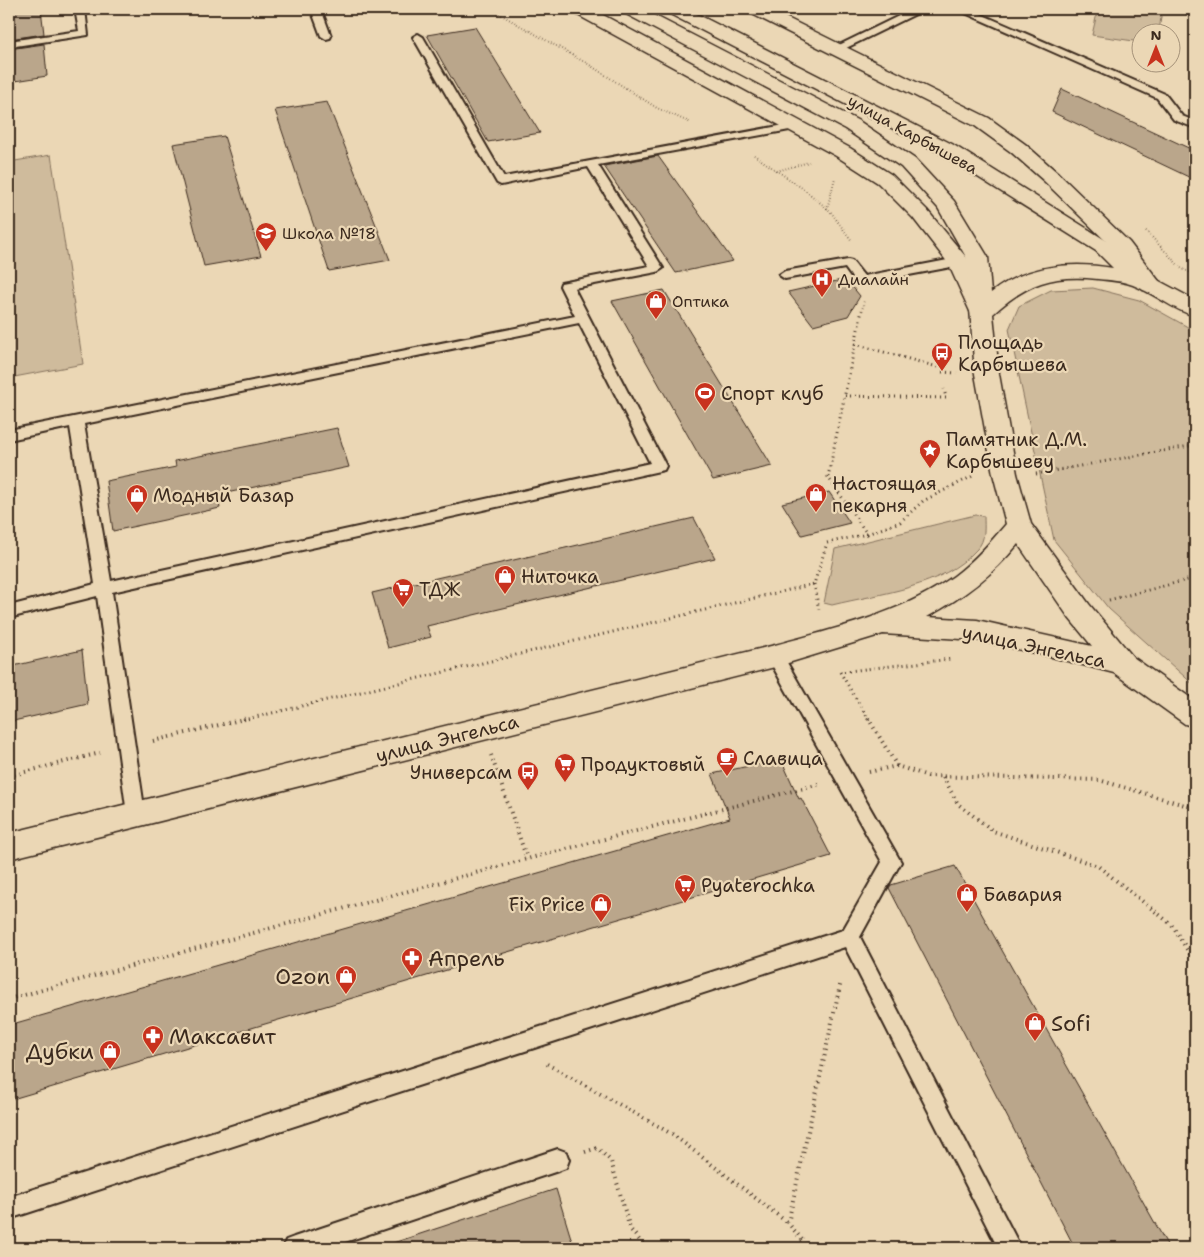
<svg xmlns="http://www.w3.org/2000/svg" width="1204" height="1257" viewBox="0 0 1204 1257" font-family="'Shantell Sans',sans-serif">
<rect width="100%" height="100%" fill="#ebd7b5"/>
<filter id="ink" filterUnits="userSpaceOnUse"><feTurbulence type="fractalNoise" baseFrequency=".02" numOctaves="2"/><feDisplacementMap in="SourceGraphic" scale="10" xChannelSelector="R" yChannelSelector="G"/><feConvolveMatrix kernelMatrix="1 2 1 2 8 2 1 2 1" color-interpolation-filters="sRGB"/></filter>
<g filter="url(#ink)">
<g fill="#cfbb9c" stroke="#85725d">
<path d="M1098,9H1162L1159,32H1142L1141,42L1092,35Z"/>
<path d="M51,155L83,364L9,378V162Z"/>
<path d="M1093,288L1139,300L1195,331V686L1109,609L1054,540L1009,329L1019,306L1051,290Z"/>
<path d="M975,515L984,516C984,527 986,540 977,549C942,588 881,593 832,605L824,603L835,549Z"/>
</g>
<g fill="#baa68b" stroke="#3b2a1e">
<path d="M9,9H41L44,34L9,39Z"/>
<path d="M475,27L540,133L488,142L427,35Z"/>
<path d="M44,44L47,76L9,82V49Z"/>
<path d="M1062,89L1195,151V180L1052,112Z"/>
<path d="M327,102L390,260L329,271L275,110Z"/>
<path d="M224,136L261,256L204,266L173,144Z"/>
<path d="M658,156L733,261L676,273L604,166Z"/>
<path d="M846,279L860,296L848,316L813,325L788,292Z"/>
<path d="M664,290L772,466L713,480L612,301Z"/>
<path d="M337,428L349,467L217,495L220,508L113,531L106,481L176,467L175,461Z"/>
<path d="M829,492L850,523L802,535L782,503Z"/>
<path d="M694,518L715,558L427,626L431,637L388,648L372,593Z"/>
<path d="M82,650L88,704L9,722V667Z"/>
<path d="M781,759L799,799L801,798L831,856L9,1100V1025L730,818L712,774Z"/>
<path d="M955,866L1008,961L1169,1248H1075L889,888L891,885Z"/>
<path d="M556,1189L574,1248H394L393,1243Z"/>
</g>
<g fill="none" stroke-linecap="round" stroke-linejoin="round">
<g stroke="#3b2a1e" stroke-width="4">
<g id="lane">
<path d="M75,9H85L88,35L9,47V41L79,31Z"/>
<path d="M311,9H321L331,36L330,38L326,39L321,36Z"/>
<path d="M913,9H926L840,51L836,52L831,49Z"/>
<path d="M956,9H969L1165,94L1182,116L1195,121V128L1174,120L1157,98Z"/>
<path d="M418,34L423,37L504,177L795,123L801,126L795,129L598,165L663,268L657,272L574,288L666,466L664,470L112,592L145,814L142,819L136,822L130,819L127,814L97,596L9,618V606L95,584L70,427L9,440V430L575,316L560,286L561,283L649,266L588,167L501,185L497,183L413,37ZM579,323L650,463L111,581L84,424Z"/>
<path d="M958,258L964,262L962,265L861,284L856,283L845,268L785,279L779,275L785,271L848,260L852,261L864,276Z"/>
<path d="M775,650L781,652L901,862L860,937L1021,1248H998L845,947L9,1219V1197L843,930L882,862L767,656L769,652Z"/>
<path d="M558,1149L566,1152L569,1160L566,1168L558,1171L327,1248H283L286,1240L294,1237Z"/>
</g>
</g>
<g stroke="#3b2a1e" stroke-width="3">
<g id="street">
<path d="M572,9H592L850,148L892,175L927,210L966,257L992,313L989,318L981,320L973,318L948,263L913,218L878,183L836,156L574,13Z"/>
<path d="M748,9H769L989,118L1025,144L1058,173L1129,242L1162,285L1159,290L1151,291L1143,290L1115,250L1044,181L1011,152L975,126L750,13Z"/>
</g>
</g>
<g stroke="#3b2a1e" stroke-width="3">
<path id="secondary" d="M622,9H642L859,121L915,159L954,201L988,257L991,293C1025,265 1071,261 1113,268L1096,251L938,152L668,13L666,9H687L952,144L1110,243L1146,274L1195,300V316C1173,310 1154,293 1133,285C1123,281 1109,280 1098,279C1052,274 1027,283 993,314L999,374L1017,474L1031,524L1089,604L1133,657L1195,701V727L1185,724L1114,673L1044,655L977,640L883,634L775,667L9,859V833L775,645C837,628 901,614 954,576C974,561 990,543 1006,524L993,474L975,374L966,257L938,208L901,167L845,129L624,13ZM1018,544L1069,618L1092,646L977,620L927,617C962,598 992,576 1018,544Z"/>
</g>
<g stroke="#3b2a1e" stroke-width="2" stroke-dasharray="0.5 2.5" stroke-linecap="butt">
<path d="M491,9L588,64L657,108L691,123"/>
<path d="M754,155L805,190L830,211L852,241"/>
<path d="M777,171L809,162"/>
<path d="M827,209L835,178"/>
<path d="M1146,231L1181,268L1195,275"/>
<path d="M862,311L864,301"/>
</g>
<g stroke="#3b2a1e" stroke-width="3" stroke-dasharray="1 4" stroke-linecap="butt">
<path d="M855,344L941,368"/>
<path d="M942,372L957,373"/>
<path d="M845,396L946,398L944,389"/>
<path d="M1036,474L1195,445"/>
<path d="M867,534L900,522L923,501L975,475"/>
<path d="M814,584L819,610"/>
<path d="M1109,600L1195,578"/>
<path d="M243,720L814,584L827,543L867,534L828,477L862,310"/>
<path d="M869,720L840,672L951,659"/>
</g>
<g stroke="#3b2a1e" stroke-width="4" stroke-dasharray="1 4.5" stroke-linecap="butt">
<path d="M868,718L897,766"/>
<path d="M153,741L248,718"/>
<path d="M491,755L527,859"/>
<path d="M869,772L897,766L928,776L1099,780L1195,808"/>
<path d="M9,776L100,753"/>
<path d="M943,777L958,804L993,831L1098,866L1171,924L1195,962"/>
<path d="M9,999L527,859L820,784"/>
<path d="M547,1064L672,1134L788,1223"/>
<path d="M585,1152L597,1148L611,1161L630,1229L646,1248"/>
<path d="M809,1248L788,1223L841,981"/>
</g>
<use href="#lane" fill="#ebd7b5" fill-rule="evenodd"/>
<use href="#street" fill="#ebd7b5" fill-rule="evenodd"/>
<use href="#secondary" fill="#ebd7b5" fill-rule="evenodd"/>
</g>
</g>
<defs>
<g id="school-pin" transform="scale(1.125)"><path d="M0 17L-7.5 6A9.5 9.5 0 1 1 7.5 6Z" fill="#c8321e" stroke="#ebd7b5"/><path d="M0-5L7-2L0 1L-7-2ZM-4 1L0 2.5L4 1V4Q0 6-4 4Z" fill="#fff"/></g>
<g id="hospital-pin" transform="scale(1.125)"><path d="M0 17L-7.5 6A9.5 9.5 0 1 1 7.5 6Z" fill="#c8321e" stroke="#ebd7b5"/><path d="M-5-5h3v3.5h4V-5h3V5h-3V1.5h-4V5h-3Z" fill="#fff"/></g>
<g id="shop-pin" transform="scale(1.125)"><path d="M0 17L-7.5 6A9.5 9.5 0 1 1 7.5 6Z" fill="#c8321e" stroke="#ebd7b5"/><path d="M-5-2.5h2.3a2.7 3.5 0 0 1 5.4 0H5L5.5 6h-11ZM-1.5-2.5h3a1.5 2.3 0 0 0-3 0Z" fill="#fff"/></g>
<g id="bus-pin" transform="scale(1.125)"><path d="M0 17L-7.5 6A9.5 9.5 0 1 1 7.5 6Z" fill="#c8321e" stroke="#ebd7b5"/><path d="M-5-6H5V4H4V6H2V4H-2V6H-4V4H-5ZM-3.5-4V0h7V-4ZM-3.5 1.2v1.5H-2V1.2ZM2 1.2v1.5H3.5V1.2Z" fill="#fff"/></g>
<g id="stadium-pin" transform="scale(1.125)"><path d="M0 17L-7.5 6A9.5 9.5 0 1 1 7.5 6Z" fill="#c8321e" stroke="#ebd7b5"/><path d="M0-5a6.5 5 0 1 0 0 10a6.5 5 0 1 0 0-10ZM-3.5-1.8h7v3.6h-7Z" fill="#fff"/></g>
<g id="sight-pin" transform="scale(1.125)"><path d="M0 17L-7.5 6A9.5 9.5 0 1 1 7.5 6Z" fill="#c8321e" stroke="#ebd7b5"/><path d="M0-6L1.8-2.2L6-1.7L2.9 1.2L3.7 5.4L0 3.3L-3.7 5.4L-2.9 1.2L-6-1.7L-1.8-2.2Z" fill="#fff"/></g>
<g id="supermarket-pin" transform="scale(1.125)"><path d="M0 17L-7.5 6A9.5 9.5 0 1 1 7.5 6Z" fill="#c8321e" stroke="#ebd7b5"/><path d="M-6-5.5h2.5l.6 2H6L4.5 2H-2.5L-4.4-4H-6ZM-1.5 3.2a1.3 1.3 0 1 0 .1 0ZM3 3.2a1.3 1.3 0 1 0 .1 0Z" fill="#fff"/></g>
<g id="cafe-pin" transform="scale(1.125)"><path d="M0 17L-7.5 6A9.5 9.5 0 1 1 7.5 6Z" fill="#c8321e" stroke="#ebd7b5"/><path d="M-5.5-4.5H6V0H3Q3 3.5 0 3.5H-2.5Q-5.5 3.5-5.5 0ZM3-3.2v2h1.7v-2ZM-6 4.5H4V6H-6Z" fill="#fff"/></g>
<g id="pharmacy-pin" transform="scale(1.125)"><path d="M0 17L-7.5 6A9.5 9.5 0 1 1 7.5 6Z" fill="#c8321e" stroke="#ebd7b5"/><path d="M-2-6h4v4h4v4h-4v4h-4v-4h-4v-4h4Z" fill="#fff"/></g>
</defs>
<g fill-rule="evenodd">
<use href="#school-pin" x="266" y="233"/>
<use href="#hospital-pin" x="822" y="279"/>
<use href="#shop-pin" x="656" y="301"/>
<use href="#bus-pin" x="942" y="353"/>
<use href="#stadium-pin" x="705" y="393"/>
<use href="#sight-pin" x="930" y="450"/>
<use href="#shop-pin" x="816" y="494"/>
<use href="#shop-pin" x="137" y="495"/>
<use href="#shop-pin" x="505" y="576"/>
<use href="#supermarket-pin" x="403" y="589"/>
<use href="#cafe-pin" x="727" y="758"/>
<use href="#supermarket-pin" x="565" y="764"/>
<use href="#bus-pin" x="528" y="772"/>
<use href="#supermarket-pin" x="685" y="885"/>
<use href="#shop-pin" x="967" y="894"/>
<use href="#shop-pin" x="601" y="904"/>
<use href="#pharmacy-pin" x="412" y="958"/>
<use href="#shop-pin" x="346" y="976"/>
<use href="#shop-pin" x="1035" y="1023"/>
<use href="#pharmacy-pin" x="153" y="1036"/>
<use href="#shop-pin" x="110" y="1051"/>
</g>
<g text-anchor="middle" stroke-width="4.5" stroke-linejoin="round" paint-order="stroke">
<g font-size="16" fill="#3b2a1e" stroke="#ebd7b5">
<text transform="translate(913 134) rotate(29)" y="6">улица Карбышева</text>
</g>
<g font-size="16" fill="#3b2a1e" stroke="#ebd7b5" text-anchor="start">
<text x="282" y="239">Школа №18</text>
<text x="838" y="285">Диалайн</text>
<text x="672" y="307">Оптика</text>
</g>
<g font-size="19" fill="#3b2a1e" stroke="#ebd7b5" text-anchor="start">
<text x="958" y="349">Площадь<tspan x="958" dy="22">Карбышева</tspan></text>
<text x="721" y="400">Спорт клуб</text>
<text x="946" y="446">Памятник Д.М.<tspan x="946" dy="22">Карбышеву</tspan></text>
<text x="832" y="490">Настоящая<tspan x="832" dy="22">пекарня</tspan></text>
<text x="153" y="502">Модный Базар</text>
<text x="521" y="583">Ниточка</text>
<text x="419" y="596">ТДЖ</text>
<text x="743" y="765">Славица</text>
<text x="581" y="771">Продуктовый</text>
<text x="512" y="779" text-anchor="end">Универсам</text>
<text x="701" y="892">Pyaterochka</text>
<text x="983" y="901">Бавария</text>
<text x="585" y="911" text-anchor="end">Fix Price</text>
</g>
<g font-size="19" fill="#3b2a1e" stroke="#ebd7b5">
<text transform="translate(1034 646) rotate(12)" y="7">улица Энгельса</text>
<text transform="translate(447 738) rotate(-14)" y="7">улица Энгельса</text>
</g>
<g font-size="22" fill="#3b2a1e" stroke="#ebd7b5" text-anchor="start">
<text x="428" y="966">Апрель</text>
<text x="330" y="984" text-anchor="end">Ozon</text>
<text x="1051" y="1031">Sofi</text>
<text x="169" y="1044">Максавит</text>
<text x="94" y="1059" text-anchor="end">Дубки</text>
</g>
</g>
<rect width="1204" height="1257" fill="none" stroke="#ebd7b5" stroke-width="30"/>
<rect x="15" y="15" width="1174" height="1227" fill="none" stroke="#3b2a1e" stroke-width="2" filter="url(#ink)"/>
<g transform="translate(1156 48)"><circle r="24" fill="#ebd7b5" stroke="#a59279"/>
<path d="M0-4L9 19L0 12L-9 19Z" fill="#c8321e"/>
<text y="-8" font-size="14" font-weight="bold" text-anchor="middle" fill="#3b2a1e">N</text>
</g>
</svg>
